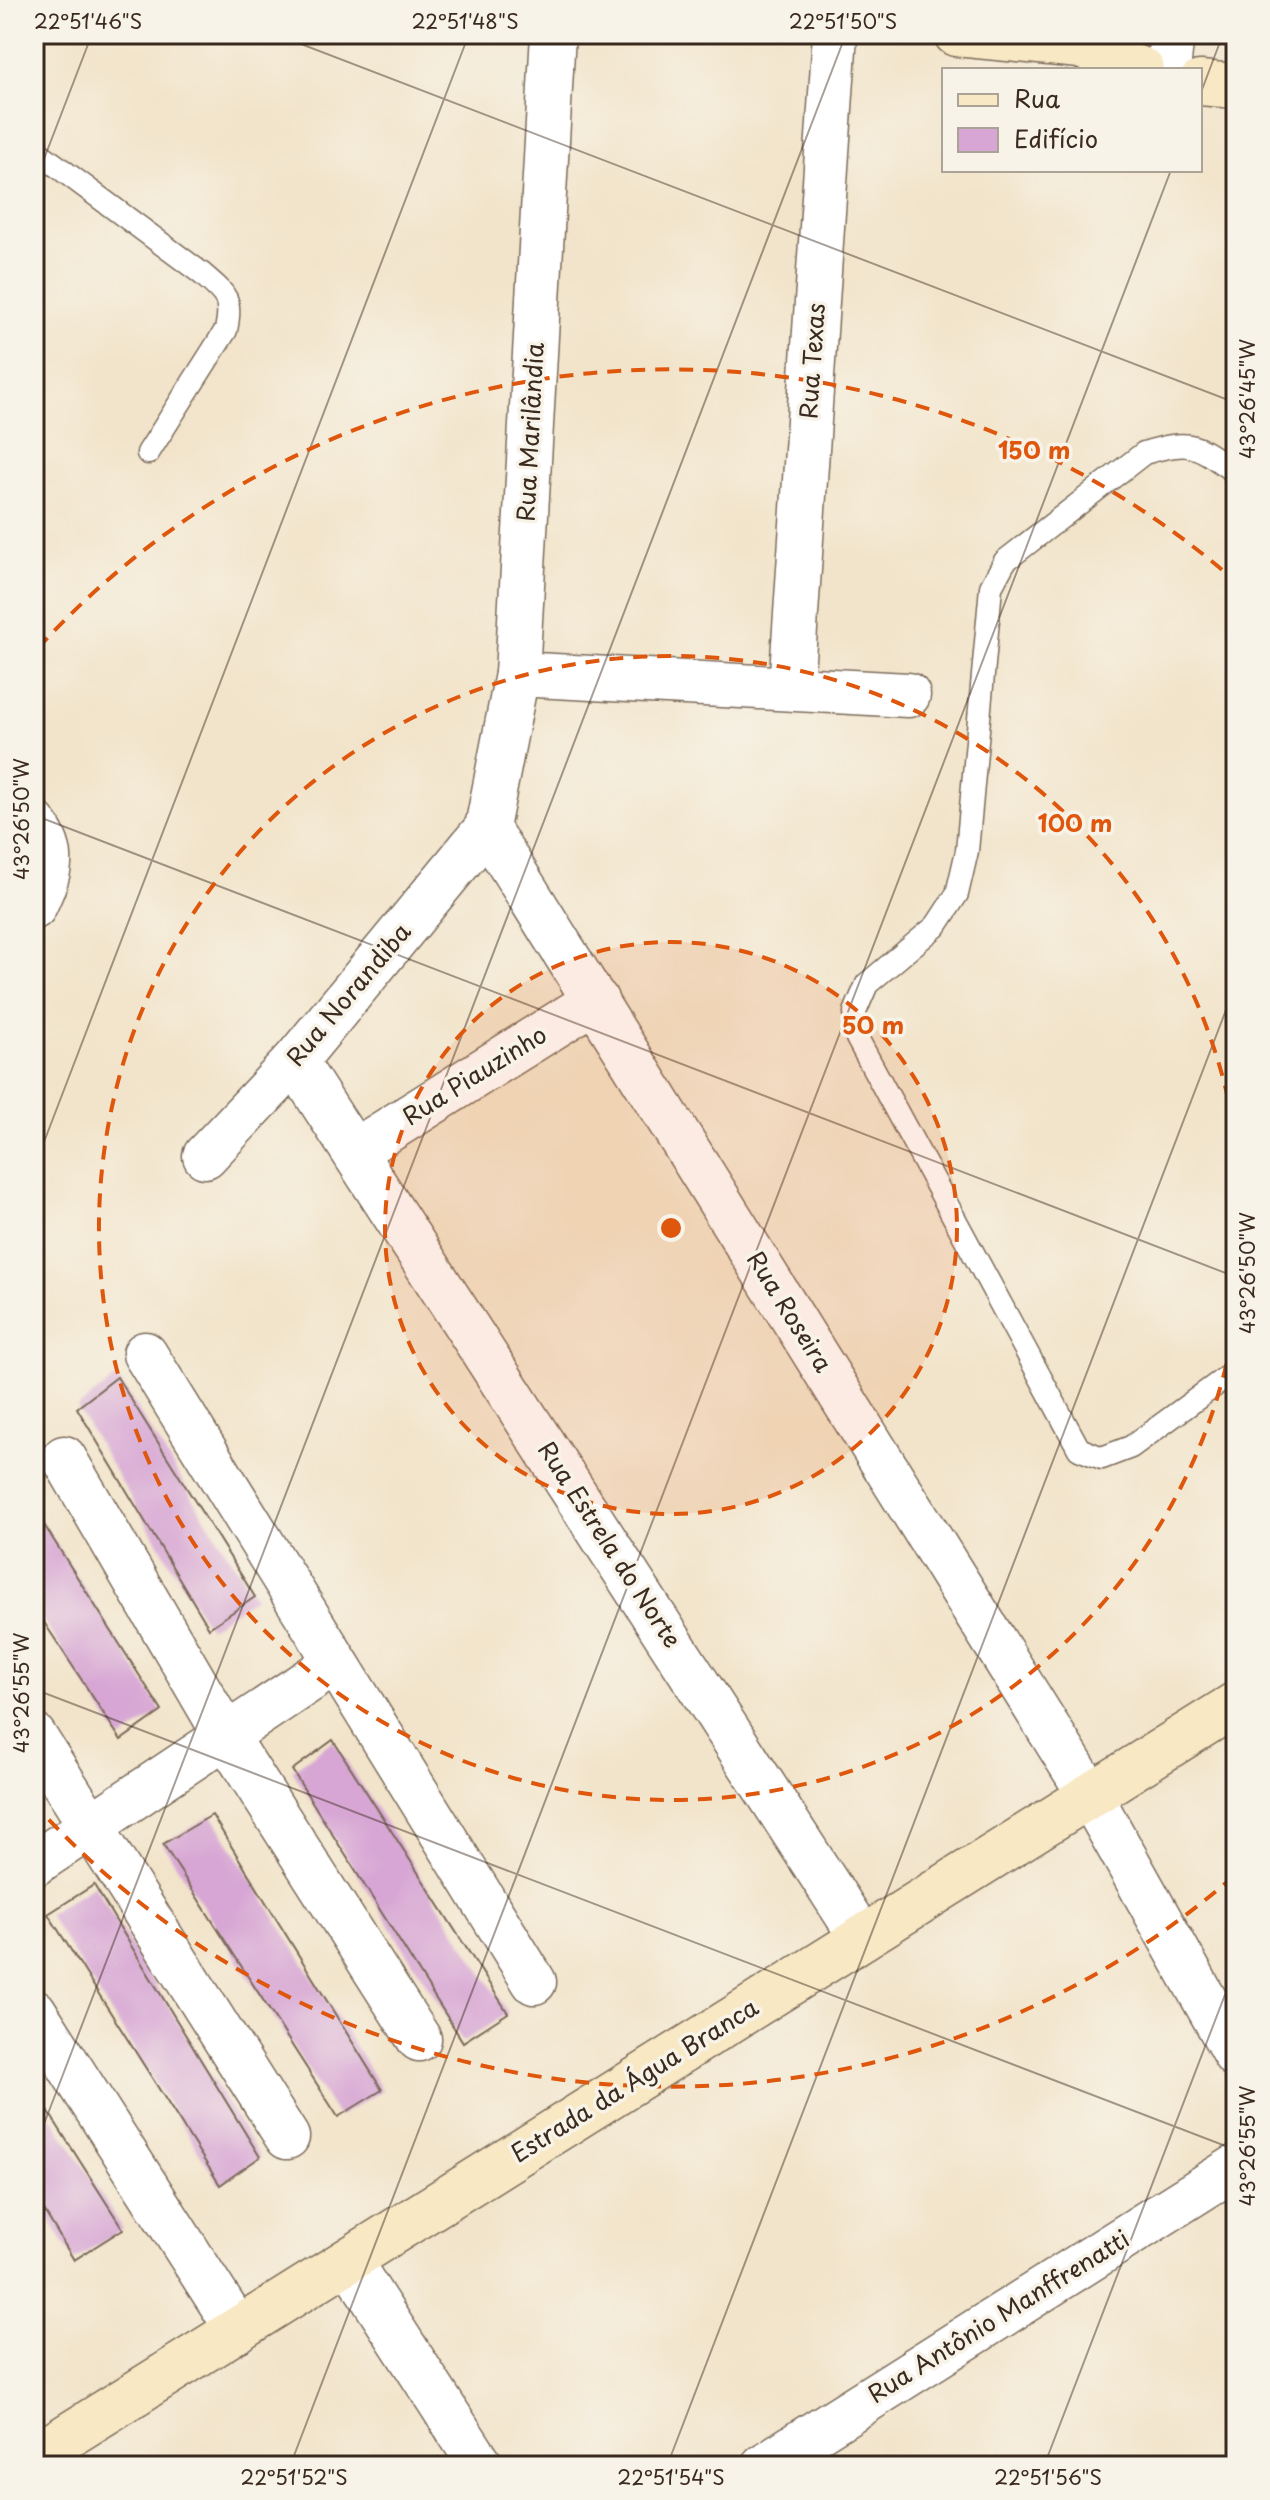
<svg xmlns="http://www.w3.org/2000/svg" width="1270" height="2500" viewBox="0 0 1270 2500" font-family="'Playpen Sans',sans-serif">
<rect width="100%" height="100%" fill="#f7f3e8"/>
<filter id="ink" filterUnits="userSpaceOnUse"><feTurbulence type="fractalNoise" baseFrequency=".0125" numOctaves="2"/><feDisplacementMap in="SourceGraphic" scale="16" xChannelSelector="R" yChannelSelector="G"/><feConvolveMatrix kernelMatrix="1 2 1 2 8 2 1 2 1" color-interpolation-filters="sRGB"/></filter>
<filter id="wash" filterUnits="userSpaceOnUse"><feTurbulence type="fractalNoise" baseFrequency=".006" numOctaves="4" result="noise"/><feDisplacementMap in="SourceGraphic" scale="32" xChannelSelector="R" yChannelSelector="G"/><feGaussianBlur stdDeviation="1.8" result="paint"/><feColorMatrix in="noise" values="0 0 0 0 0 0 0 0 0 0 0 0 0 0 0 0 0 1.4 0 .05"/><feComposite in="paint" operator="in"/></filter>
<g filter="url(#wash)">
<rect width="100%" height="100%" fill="#f2e4ca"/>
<g id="blocks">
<g fill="#d7a6d4">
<path d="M117,1377L255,1597L209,1628L77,1408Z"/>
<path d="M34,1509L162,1711L121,1740L34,1607Z"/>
<path d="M333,1740L508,2013L463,2042L292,1770Z"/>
<path d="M212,1815L382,2090L338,2117L163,1844Z"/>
<path d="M94,1885L260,2157L220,2185L48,1914Z"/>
<path d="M34,2089L123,2229L74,2260L34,2194Z"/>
</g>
</g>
</g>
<g filter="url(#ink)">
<use href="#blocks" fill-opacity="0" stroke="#7b6b5a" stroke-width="2"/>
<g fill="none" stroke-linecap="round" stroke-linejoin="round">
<g stroke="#7b6b5a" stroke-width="25">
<g id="lane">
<path d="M34,149L201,273C225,294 233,297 226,330L148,453"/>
<path d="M1236,473C1196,445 1193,438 1144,453L1005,561L991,587L967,851L957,894L936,926L867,984L855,1012L857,1038L1079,1449L1102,1458L1131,1447L1236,1370"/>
</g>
</g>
<g stroke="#7b6b5a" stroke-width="47">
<g id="street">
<path d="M1168,70L1172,34"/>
<path d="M517,674L908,695"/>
<path d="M791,688L835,34"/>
<path d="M34,823C59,855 49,874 34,907"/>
<path d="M487,828L1090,1795L1236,2056"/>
<path d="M295,1061L862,1938"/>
<path d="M355,1151L596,1000"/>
<path d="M205,1156L295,1061L487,828L517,674L553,34"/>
<path d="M145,1354L534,1982"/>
<path d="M64,1458L226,1736L419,2039"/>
<path d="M34,1736L287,2137"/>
<path d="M34,1864L335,1663"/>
<path d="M34,2011L238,2330"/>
<path d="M349,2261L481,2466"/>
<path d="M763,2466L1236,2167"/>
</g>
</g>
<g stroke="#7b6b5a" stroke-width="47">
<g id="secondary">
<path d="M956,34L1080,46L1142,70"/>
<path d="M1200,83L1236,86"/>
<path d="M34,2457L1236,1704"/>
</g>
</g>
<use href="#lane" stroke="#fff" stroke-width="22"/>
<use href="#street" stroke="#fff" stroke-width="44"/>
<use href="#secondary" stroke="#f8e8c3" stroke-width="44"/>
</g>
</g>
<path fill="none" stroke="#3b2a1e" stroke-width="2" stroke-opacity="0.45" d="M275,34L1236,403M1200,95L1223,34M34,185L92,34M34,815L1236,1277M34,1168L469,34M34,1689L1236,2150M34,2150L846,34M290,2466L1171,170M667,2466L1236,984M1044,2466L1236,1966"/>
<circle cx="671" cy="1228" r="286" fill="#df570d" fill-opacity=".12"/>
<g fill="none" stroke="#df570d" stroke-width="4" stroke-dasharray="14 10">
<circle cx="671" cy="1228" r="286"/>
<path d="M1236 1317A572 572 0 1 1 1236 1139"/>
<path d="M1234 1876A858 858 0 0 1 38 1808M38 648A858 858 0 0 1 1234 580"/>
</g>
<g text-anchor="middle" stroke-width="7" stroke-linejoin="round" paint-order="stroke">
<g font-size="24" fill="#3b2a1e" stroke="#f7f3e8">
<text transform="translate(813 361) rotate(-86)" y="8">Rua Texas</text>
<text transform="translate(531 432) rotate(-87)" y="8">Rua Marilândia</text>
<text transform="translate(349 995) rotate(-50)" y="8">Rua Norandiba</text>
<text transform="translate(475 1076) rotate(-32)" y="8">Rua Piauzinho</text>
<text transform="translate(789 1312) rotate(58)" y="8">Rua Roseira</text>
<text transform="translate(609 1545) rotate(57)" y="8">Rua Estrela do Norte</text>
<text transform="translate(635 2081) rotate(-32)" y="8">Estrada da Água Branca</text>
<text transform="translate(999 2317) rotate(-32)" y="8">Rua Antônio Manffrenatti</text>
</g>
</g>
<circle cx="671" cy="1228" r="12" fill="#df570d" stroke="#f7f3e8" stroke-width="4"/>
<g font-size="24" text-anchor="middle" font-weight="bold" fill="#df570d" stroke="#f7f3e8" stroke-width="7" stroke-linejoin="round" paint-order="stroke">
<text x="1034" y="459">150 m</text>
<text x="1075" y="832">100 m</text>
<text x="873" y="1034">50 m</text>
</g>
<rect width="1270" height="2500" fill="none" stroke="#f7f3e8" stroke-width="88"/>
<rect x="942" y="68" width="260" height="104" fill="#f7f3e8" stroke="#aca397" stroke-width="2"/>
<rect x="958" y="94" width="40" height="12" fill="#f8e8c3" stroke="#aca397" stroke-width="2"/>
<text x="1014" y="108" font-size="24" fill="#3b2a1e">Rua</text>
<rect x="958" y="128" width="40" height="24" fill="#d7a6d4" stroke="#aca397" stroke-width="2"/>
<text x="1014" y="148" font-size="24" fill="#3b2a1e">Edifício</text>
<rect x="44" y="44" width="1182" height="2412" fill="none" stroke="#3b2a1e" stroke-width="3"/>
<g font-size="20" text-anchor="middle" fill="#3b2a1e">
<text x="88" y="29">22°51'46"S</text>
<text x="465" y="29">22°51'48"S</text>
<text x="843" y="29">22°51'50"S</text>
<text transform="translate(1248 399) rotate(-90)" y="7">43°26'45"W</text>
<text transform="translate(22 819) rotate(-90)" y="7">43°26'50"W</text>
<text transform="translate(1248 1273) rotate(-90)" y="7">43°26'50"W</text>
<text transform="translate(22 1693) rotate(-90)" y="7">43°26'55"W</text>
<text transform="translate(1248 2146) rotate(-90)" y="7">43°26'55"W</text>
<text x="294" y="2485">22°51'52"S</text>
<text x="671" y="2485">22°51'54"S</text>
<text x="1048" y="2485">22°51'56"S</text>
</g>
</svg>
